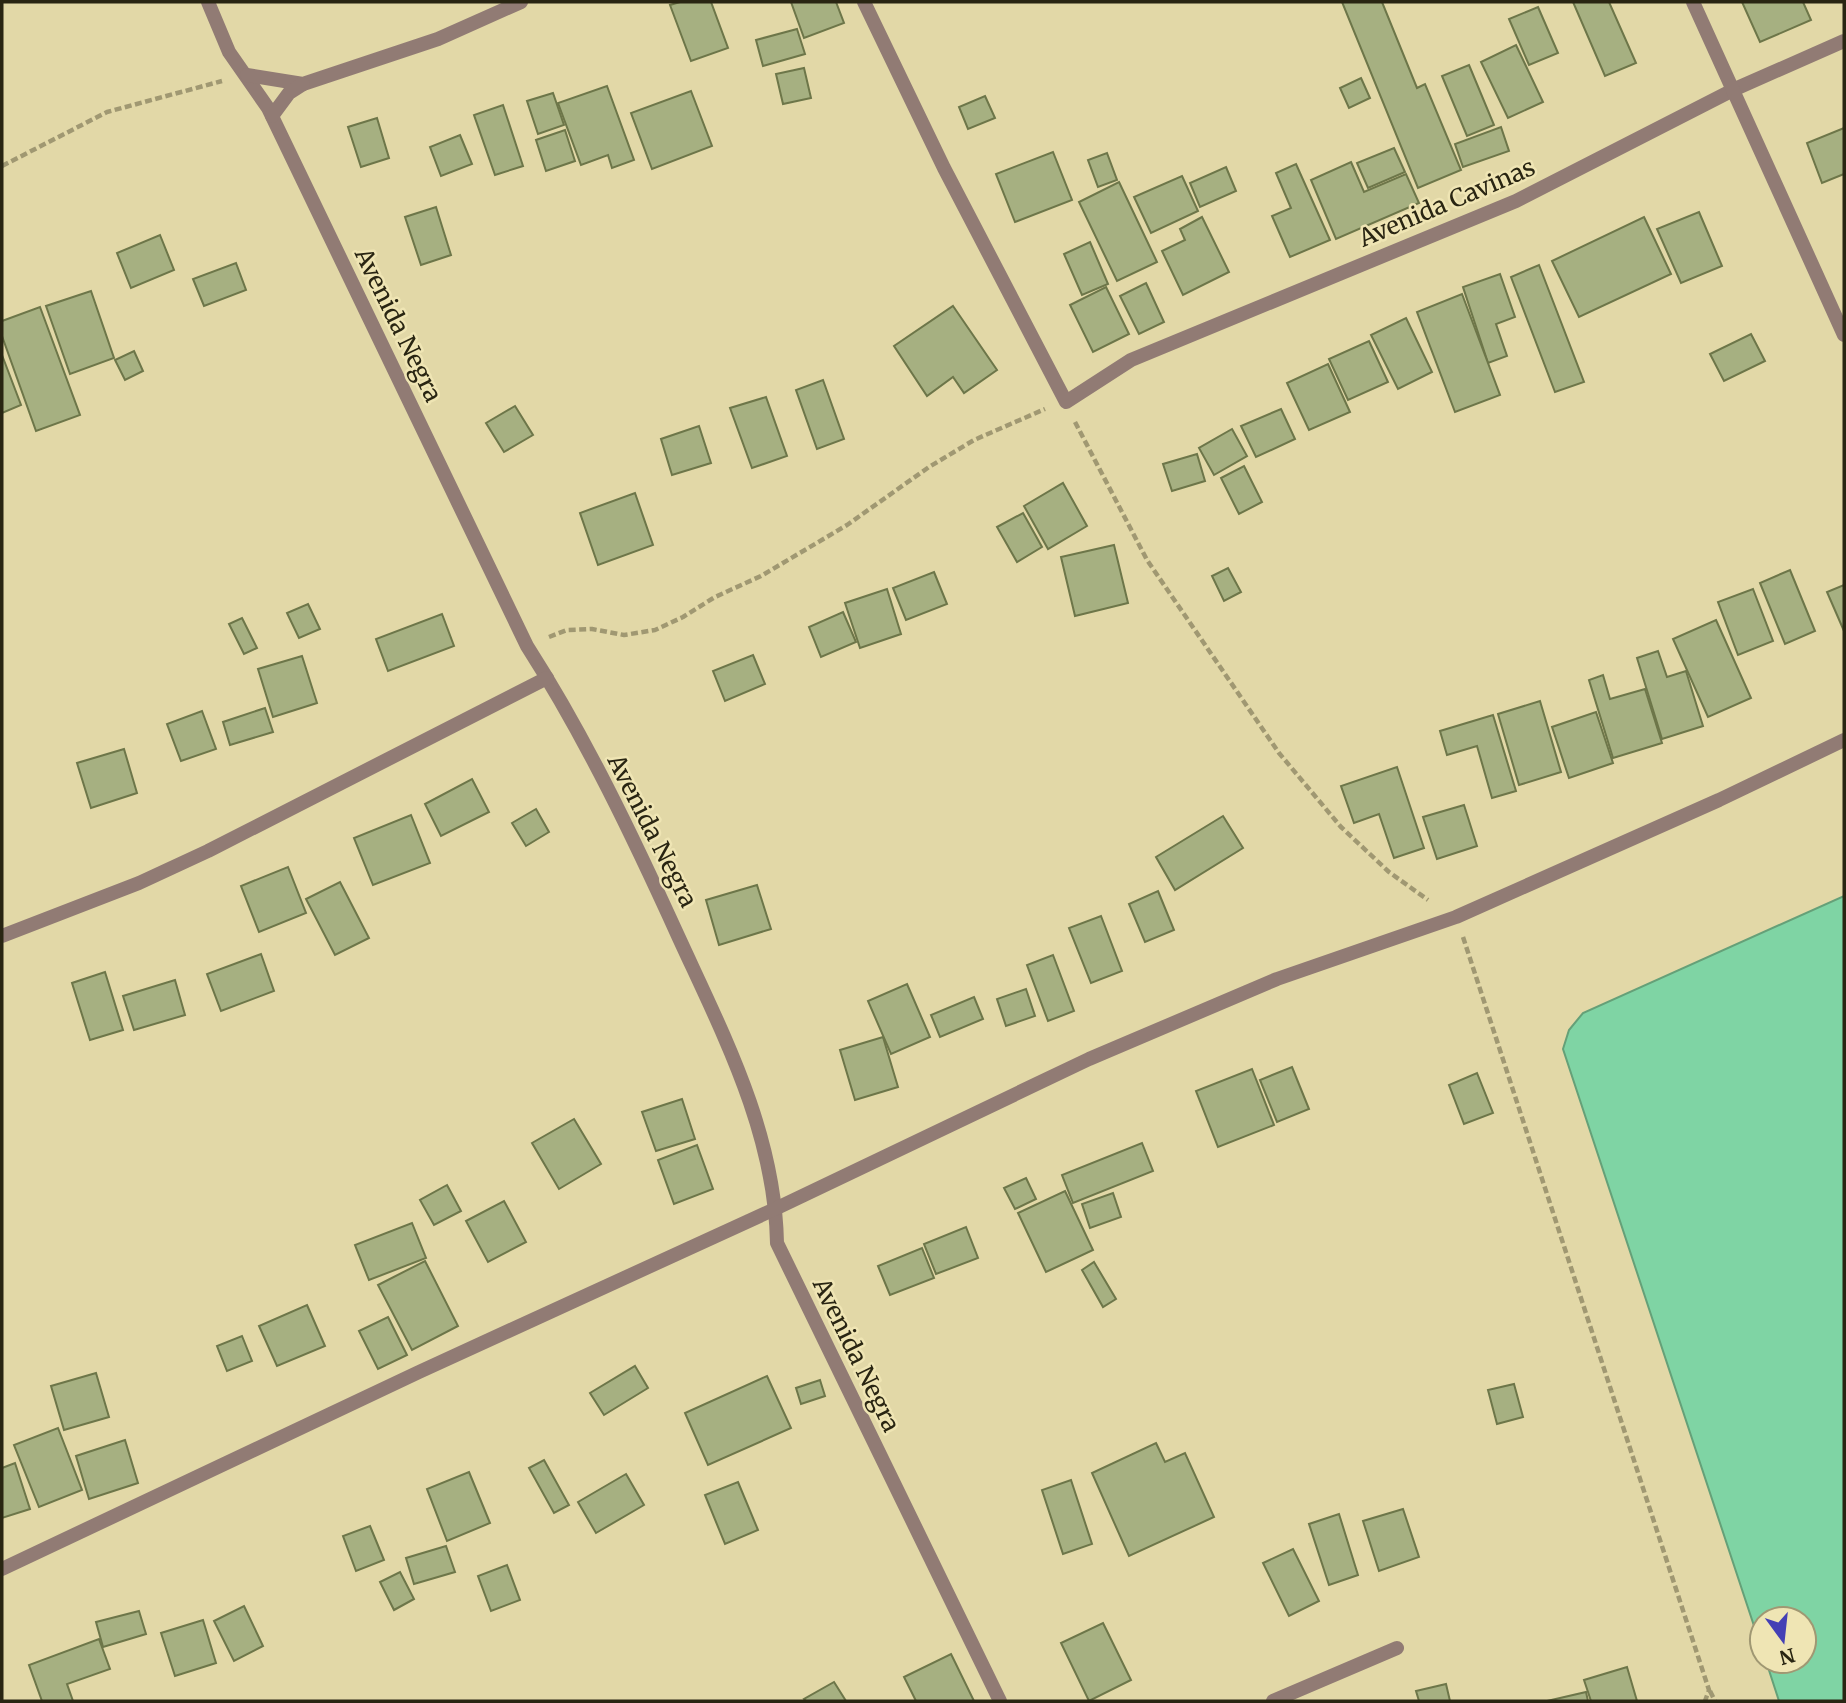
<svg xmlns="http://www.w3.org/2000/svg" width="1846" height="1703" viewBox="0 0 1846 1703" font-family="Merriweather,serif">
<rect width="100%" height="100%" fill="#e2d8a7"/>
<path fill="#7fd4a4" stroke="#65a078" stroke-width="2" d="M1844,896V1701H1779L1766,1661H1804V1619H1762V1650L1563,1049L1569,1030L1583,1013Z"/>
<g fill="#a6b081" stroke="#6d7649" stroke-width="2">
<path d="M680,2H711L728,48L691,61L670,5Z"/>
<path d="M791,2H836L844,23L804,38Z"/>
<path d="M1342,2H1382L1417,88L1425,84L1461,170L1418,188Z"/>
<path d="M1573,2H1609L1636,63L1605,76Z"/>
<path d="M1742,2H1803L1811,20L1760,42Z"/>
<path d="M1538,7L1558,53L1529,65L1509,19Z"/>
<path d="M797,29L805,54L763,66L756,40Z"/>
<path d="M1516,45L1543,102L1508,118L1481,62Z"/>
<path d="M1469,65L1494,125L1467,136L1442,76Z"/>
<path d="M804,68L811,98L783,104L776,74Z"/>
<path d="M1361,78L1370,98L1349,108L1340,88Z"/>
<path d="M607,86L634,160L612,168L608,155L581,165L558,103Z"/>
<path d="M691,91L712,146L652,169L631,113Z"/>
<path d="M553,93L564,125L538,134L527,101Z"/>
<path d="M985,96L995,118L968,129L959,107Z"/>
<path d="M503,105L523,166L495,175L474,115Z"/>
<path d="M377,118L389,158L361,167L348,127Z"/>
<path d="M1501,127L1509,151L1463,167L1455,144Z"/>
<path d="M1844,128V174L1822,183L1807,143Z"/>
<path d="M565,130L575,161L546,171L536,140Z"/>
<path d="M460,135L472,164L441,176L430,147Z"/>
<path d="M1394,148L1405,172L1368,188L1357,163Z"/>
<path d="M1053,152L1072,200L1015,222L996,174Z"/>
<path d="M1107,153L1117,180L1098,187L1088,160Z"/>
<path d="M1351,162L1364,192L1406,174L1419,203L1336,239L1311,180Z"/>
<path d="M1296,164L1330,240L1290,257L1272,216L1291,208L1276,173Z"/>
<path d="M1226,167L1236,191L1200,207L1190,183Z"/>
<path d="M1182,176L1198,211L1151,233L1134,197Z"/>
<path d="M1119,182L1157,262L1117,281L1079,202Z"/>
<path d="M436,207L451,255L421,265L405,217Z"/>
<path d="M1699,212L1722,266L1681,283L1657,229Z"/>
<path d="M1202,217L1229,272L1183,295L1162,251L1185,240L1180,229Z"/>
<path d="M1644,217L1671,274L1579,317L1552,261Z"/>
<path d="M160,235L174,270L131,288L117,253Z"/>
<path d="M1090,242L1108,284L1082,295L1064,254Z"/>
<path d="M236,263L246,290L204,306L193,279Z"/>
<path d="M1539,265L1584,382L1555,392L1511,277Z"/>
<path d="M1500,274L1515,317L1496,324L1507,356L1488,363L1463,287Z"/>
<path d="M1146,283L1164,322L1139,334L1120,296Z"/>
<path d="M1106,287L1129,334L1093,352L1070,305Z"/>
<path d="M91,291L114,358L70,374L46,306Z"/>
<path d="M1462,294L1500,395L1455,412L1417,312Z"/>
<path d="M953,306L997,370L964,393L953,377L927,396L894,346Z"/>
<path d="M40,307L80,415L36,431L2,336V321Z"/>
<path d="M1406,318L1432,372L1398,389L1371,335Z"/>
<path d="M1751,334L1765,361L1724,381L1710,354Z"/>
<path d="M1369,341L1388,382L1348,400L1329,359Z"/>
<path d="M134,351L143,371L125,380L115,360Z"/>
<path d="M2,355L21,405L2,413Z"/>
<path d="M1328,364L1350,412L1309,430L1287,383Z"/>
<path d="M823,380L844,439L817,449L796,390Z"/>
<path d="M766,397L787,456L752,468L730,408Z"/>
<path d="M515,406L533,435L504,452L486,423Z"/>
<path d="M1281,409L1295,439L1256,457L1241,426Z"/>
<path d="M699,426L711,463L672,475L661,439Z"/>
<path d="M1232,429L1247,456L1214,475L1199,448Z"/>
<path d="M1197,454L1205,481L1172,491L1163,464Z"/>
<path d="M1244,466L1262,502L1239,514L1221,478Z"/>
<path d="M1063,483L1087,526L1048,549L1024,506Z"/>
<path d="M635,493L653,545L598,565L580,513Z"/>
<path d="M1023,513L1042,547L1017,562L997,527Z"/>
<path d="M1114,545L1128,603L1075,616L1061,557Z"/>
<path d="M1228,568L1241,592L1224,601L1212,576Z"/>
<path d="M1790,570L1815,631L1785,644L1760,583Z"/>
<path d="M934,572L947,604L906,620L893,588Z"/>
<path d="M1844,585V631L1827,592Z"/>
<path d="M887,589L901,634L860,648L845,603Z"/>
<path d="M1753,589L1773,641L1738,655L1718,602Z"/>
<path d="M308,604L320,629L299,638L287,613Z"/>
<path d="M843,612L856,642L821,657L809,627Z"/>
<path d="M442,614L454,646L388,671L376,639Z"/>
<path d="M242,618L257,648L244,654L229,624Z"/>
<path d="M1716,620L1751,698L1708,717L1673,639Z"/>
<path d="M1658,651L1667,677L1686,671L1703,726L1662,739L1637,658Z"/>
<path d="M753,655L765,684L725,701L713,671Z"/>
<path d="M302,656L317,703L273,717L258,669Z"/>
<path d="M1603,675L1610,699L1645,689L1662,743L1613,758L1589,680Z"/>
<path d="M1540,701L1561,772L1519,785L1498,714Z"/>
<path d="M265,708L273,732L230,745L223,722Z"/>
<path d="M202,711L216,749L181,761L167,724Z"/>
<path d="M1596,712L1613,763L1569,778L1552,727Z"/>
<path d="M1493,715L1516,791L1492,798L1477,746L1447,755L1440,731Z"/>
<path d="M124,749L137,793L91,808L77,763Z"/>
<path d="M1397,767L1424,848L1394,858L1379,814L1354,823L1341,786Z"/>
<path d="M472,779L489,812L441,836L425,804Z"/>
<path d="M1464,805L1477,846L1437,859L1423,817Z"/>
<path d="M536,809L549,832L526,846L512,823Z"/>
<path d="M411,815L430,863L373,885L354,838Z"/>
<path d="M1223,816L1243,848L1175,890L1156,857Z"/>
<path d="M288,867L306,913L259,932L241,886Z"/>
<path d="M340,882L369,938L335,955L306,899Z"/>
<path d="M757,885L771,929L719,945L706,900Z"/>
<path d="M1158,891L1174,930L1145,942L1129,904Z"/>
<path d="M1101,916L1122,971L1091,983L1069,928Z"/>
<path d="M261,954L274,991L221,1011L207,974Z"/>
<path d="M1053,955L1074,1011L1048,1021L1027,965Z"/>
<path d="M105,972L123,1030L90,1040L72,983Z"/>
<path d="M175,980L185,1015L134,1030L123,996Z"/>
<path d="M907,984L930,1037L891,1054L868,1001Z"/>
<path d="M1026,989L1035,1016L1006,1026L997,999Z"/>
<path d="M974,997L983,1019L940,1037L931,1015Z"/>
<path d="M883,1037L898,1087L855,1100L840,1050Z"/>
<path d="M1292,1067L1309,1109L1277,1122L1260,1080Z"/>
<path d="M1252,1069L1274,1125L1218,1147L1196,1091Z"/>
<path d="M1477,1073L1493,1113L1464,1124L1449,1085Z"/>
<path d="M682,1099L695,1139L656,1151L642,1112Z"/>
<path d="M574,1119L601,1164L559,1189L532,1143Z"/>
<path d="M1142,1143L1153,1171L1073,1203L1062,1175Z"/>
<path d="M697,1145L713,1189L674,1204L658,1160Z"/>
<path d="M1026,1178L1036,1199L1015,1209L1004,1188Z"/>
<path d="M447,1185L461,1211L434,1225L420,1200Z"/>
<path d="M1065,1191L1093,1250L1046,1272L1018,1213Z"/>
<path d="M1113,1193L1121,1217L1090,1228L1082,1204Z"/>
<path d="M504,1201L526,1242L488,1262L466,1221Z"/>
<path d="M412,1223L426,1258L369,1280L355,1245Z"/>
<path d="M966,1227L978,1258L936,1274L924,1244Z"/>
<path d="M922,1248L934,1278L890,1295L878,1266Z"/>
<path d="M425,1261L458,1326L412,1350L378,1285Z"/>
<path d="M1094,1262L1116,1299L1103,1307L1082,1270Z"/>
<path d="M307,1305L325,1346L277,1366L259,1326Z"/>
<path d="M388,1317L407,1355L378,1369L359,1331Z"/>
<path d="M242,1336L252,1361L227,1371L217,1346Z"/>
<path d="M635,1366L648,1388L604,1415L590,1393Z"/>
<path d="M96,1373L109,1417L64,1430L51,1386Z"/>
<path d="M767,1376L791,1428L708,1465L685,1413Z"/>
<path d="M820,1380L825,1396L801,1404L796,1388Z"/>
<path d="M1514,1384L1523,1417L1497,1424L1488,1390Z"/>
<path d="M58,1428L82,1490L39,1507L14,1445Z"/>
<path d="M125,1440L138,1483L89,1499L76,1456Z"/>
<path d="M1156,1443L1165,1462L1185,1453L1214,1517L1129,1556L1092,1473Z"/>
<path d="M544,1460L569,1505L554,1513L529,1468Z"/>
<path d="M15,1463L30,1509L2,1518V1468Z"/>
<path d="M469,1472L490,1523L447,1541L427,1489Z"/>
<path d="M626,1474L644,1505L596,1533L578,1502Z"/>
<path d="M1071,1480L1092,1544L1063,1554L1042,1490Z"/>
<path d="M738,1482L758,1530L725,1544L705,1495Z"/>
<path d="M1403,1509L1419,1557L1379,1571L1363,1521Z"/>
<path d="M1339,1514L1358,1575L1329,1585L1309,1524Z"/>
<path d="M370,1526L384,1560L356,1571L343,1536Z"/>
<path d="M446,1546L455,1572L414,1584L406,1558Z"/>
<path d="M1293,1549L1319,1601L1289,1616L1263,1563Z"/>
<path d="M507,1565L520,1600L491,1611L478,1576Z"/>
<path d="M400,1572L414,1599L394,1610L380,1582Z"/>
<path d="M244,1606L263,1646L234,1661L214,1621Z"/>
<path d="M139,1611L146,1634L103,1647L96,1622Z"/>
<path d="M203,1620L216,1663L175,1676L161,1633Z"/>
<path d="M1103,1623L1131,1680L1089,1701L1061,1643Z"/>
<path d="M99,1639L110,1669L67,1684L73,1701H42L29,1665Z"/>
<path d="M951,1654L974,1701H916L904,1677Z"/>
<path d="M1627,1667L1637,1701H1591L1584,1680Z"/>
<path d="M834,1682L846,1701H806L804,1699Z"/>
<path d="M1446,1684L1450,1701H1419L1416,1691Z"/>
<path d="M1586,1692L1588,1701H1547Z"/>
</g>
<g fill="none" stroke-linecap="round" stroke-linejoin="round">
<g stroke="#a09872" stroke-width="4.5" stroke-dasharray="7 3.5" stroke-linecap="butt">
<path d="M2,166L107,112L222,81"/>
<path d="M1075,422L1147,560L1279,753L1341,827L1389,872L1428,900"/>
<path d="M549,637L567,630L592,629L624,635L655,630L683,617L715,597L761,576L847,525L929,467L974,440L1045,409"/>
<path d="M1463,937L1709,1690L1705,1701"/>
<path d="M1710,1691L1715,1701"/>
</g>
<g stroke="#917b74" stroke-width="14">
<path d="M208,2L229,52L268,108L527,646C586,738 634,839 679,938C724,1036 775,1133 777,1243L1000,1701"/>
<path d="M864,2L944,168L1066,402L1131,360L1516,201L1735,89L1844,41"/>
<path d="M1693,2L1844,335"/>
<path d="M247,75L303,84L438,39L521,2"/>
<path d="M272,116L289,93L303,84"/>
<path d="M2,936L139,883L208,851L547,678"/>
<path d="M2,1569L419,1372L777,1208L1089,1059L1277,979L1456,917L1719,800L1844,740"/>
<path d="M1273,1701L1397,1648"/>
</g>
</g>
<g text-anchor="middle" stroke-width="5" stroke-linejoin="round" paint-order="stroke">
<g font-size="24" fill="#292512" stroke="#efe5b4">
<text transform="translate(1447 203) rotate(-23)" y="8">Avenida Cavinas</text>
<text transform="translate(398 325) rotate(64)" y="8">Avenida Negra</text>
<text transform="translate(652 831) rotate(63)" y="8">Avenida Negra</text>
<text transform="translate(856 1355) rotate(64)" y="8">Avenida Negra</text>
</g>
</g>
<rect width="1846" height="1703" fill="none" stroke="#292512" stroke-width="7"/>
<g transform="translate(1783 1640) rotate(165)"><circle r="33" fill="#efe5b4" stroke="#a09873" stroke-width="2"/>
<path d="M0-5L12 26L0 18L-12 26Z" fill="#4440b5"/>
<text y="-10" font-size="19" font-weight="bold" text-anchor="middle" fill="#292512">N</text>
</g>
</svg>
